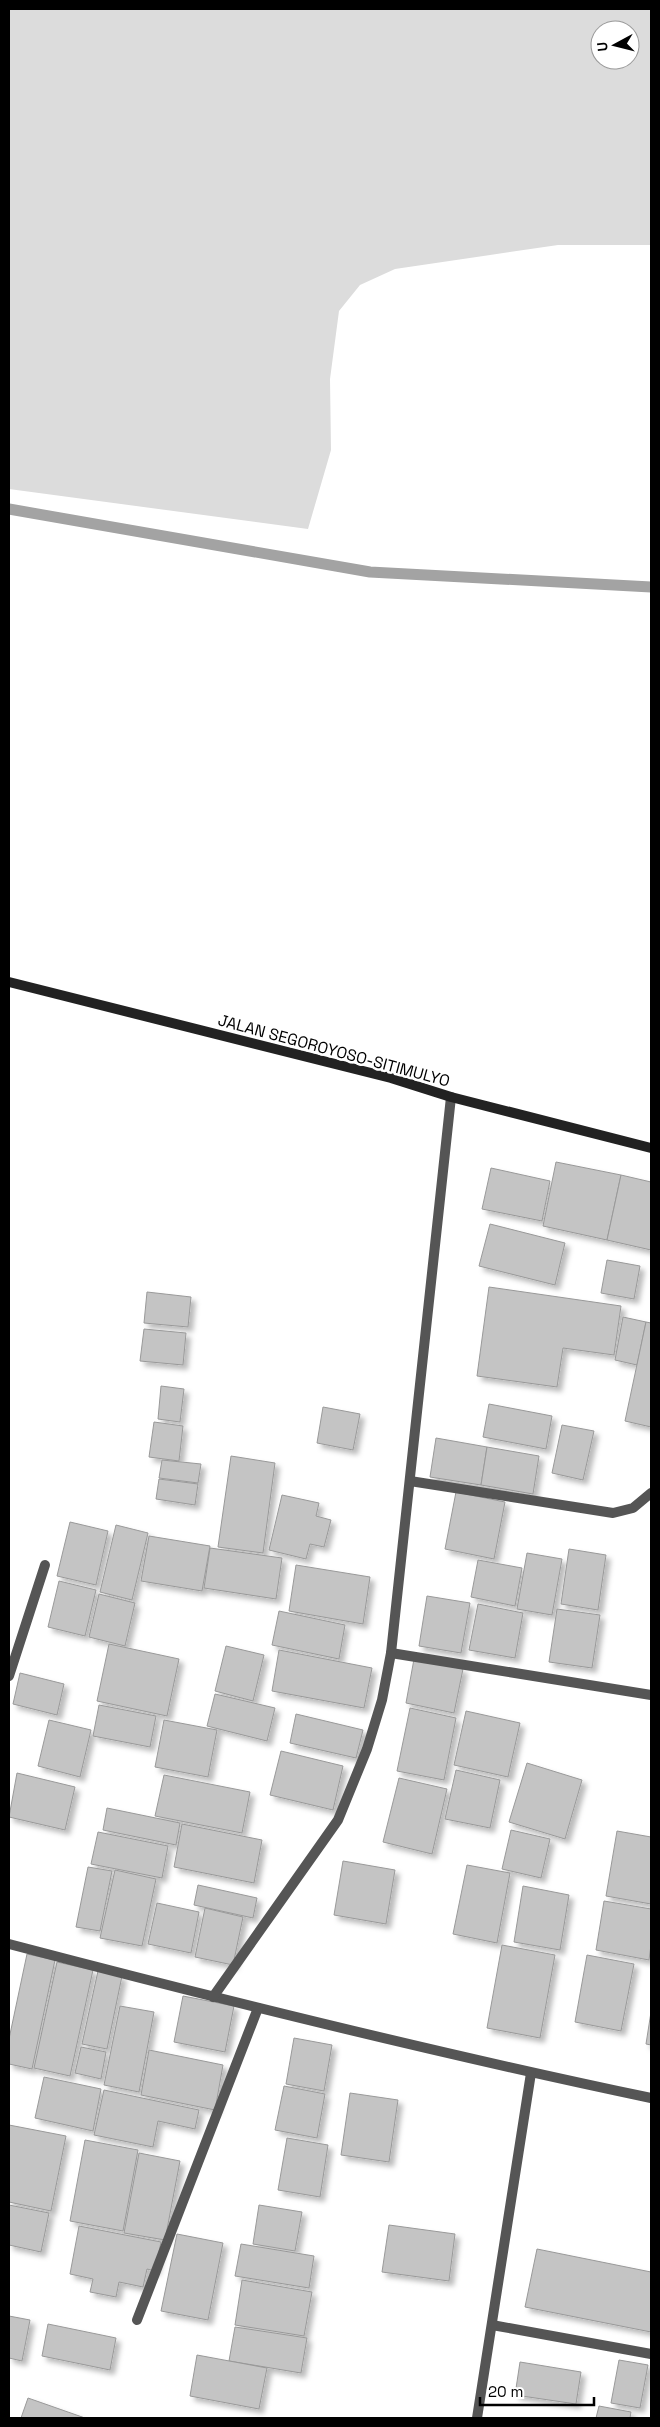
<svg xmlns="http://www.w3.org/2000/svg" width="660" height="2427" viewBox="0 0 660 2427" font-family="'Space Grotesk',sans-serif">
<defs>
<filter id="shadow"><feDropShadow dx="4.5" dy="4.5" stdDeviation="2.5" flood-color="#0004"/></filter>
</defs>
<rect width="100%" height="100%" fill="#fff"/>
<path fill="#dcdcdc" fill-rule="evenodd" d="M9,9H651V245H558L395,269L360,285L339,311L330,379L331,450L308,529L9,489ZM600,30H630V60H600Z"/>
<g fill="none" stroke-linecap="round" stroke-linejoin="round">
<path stroke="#a3a3a3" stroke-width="11" d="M9,509L370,572L651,587"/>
</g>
<g fill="#c4c4c4" stroke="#999" filter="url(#shadow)">
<path d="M556,1162L621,1175L607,1240L543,1226Z"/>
<path d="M491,1168L550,1181L542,1221L482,1209Z"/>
<path d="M621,1175L651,1182V1250L607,1240Z"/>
<path d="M490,1224L565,1243L555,1285L479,1266Z"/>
<path d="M607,1260L640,1266L634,1299L601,1293Z"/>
<path d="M489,1287L621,1306L614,1355L563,1348L557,1387L477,1376Z"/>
<path d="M147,1292L191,1297L188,1327L144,1323Z"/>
<path d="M623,1317L646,1322L637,1365L615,1360Z"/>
<path d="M646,1322L651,1323V1427L625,1421Z"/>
<path d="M144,1329L186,1333L183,1365L140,1361Z"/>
<path d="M161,1386L184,1389L180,1422L158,1419Z"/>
<path d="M489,1404L552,1416L546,1449L483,1437Z"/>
<path d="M323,1407L360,1414L353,1450L317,1443Z"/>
<path d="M154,1422L183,1426L179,1461L149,1457Z"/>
<path d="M562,1425L594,1431L583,1480L552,1473Z"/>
<path d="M436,1438L487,1447L481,1485L430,1477Z"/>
<path d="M487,1447L539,1456L533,1494L481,1485Z"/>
<path d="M231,1456L275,1463L263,1553L218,1547Z"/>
<path d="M162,1460L201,1464L198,1483L159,1478Z"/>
<path d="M159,1479L198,1484L195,1505L156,1499Z"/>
<path d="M456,1492L505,1502L494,1559L445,1549Z"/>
<path d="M282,1495L319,1503L316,1516L331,1520L324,1547L310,1544L306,1559L269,1550Z"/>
<path d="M70,1522L108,1531L96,1585L57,1576Z"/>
<path d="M116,1525L148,1533L132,1600L100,1592Z"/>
<path d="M149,1536L210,1546L202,1591L141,1581Z"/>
<path d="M210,1548L282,1558L276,1599L204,1588Z"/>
<path d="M569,1549L606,1555L598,1610L561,1604Z"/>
<path d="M527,1553L562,1559L552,1615L517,1609Z"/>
<path d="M478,1560L522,1568L515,1606L471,1597Z"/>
<path d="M296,1565L370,1577L363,1624L289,1611Z"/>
<path d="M59,1581L96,1590L85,1636L48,1627Z"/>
<path d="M99,1594L135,1603L125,1646L89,1637Z"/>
<path d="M427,1596L470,1603L461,1653L419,1646Z"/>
<path d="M478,1604L523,1613L515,1658L469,1650Z"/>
<path d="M557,1609L600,1615L592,1668L549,1662Z"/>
<path d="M279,1611L345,1625L339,1659L272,1645Z"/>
<path d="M109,1644L179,1659L167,1716L97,1701Z"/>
<path d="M226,1646L264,1655L253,1701L215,1691Z"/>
<path d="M279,1650L372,1668L364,1708L272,1691Z"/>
<path d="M414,1659L463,1669L454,1713L406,1703Z"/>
<path d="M20,1673L64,1684L57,1715L13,1704Z"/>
<path d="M215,1694L275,1708L267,1741L207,1726Z"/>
<path d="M99,1705L156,1716L150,1747L93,1736Z"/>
<path d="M410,1708L456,1718L444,1780L397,1771Z"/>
<path d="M466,1711L520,1723L508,1777L454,1765Z"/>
<path d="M296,1714L363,1730L356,1758L290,1743Z"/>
<path d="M49,1720L91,1730L80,1777L38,1766Z"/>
<path d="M164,1720L217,1730L208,1777L155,1767Z"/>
<path d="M281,1751L343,1766L333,1810L270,1795Z"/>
<path d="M527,1763L582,1780L565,1839L509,1822Z"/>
<path d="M456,1770L500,1780L490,1828L445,1819Z"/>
<path d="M17,1773L75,1787L65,1830L9,1817Z"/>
<path d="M164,1775L250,1792L242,1833L155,1816Z"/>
<path d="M399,1778L447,1789L432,1854L383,1842Z"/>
<path d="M107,1808L180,1823L176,1845L103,1830Z"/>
<path d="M182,1824L262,1840L254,1883L174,1867Z"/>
<path d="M511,1830L550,1839L541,1878L502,1869Z"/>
<path d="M617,1831L651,1837V1904L606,1896Z"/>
<path d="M98,1832L168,1846L162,1878L91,1864Z"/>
<path d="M343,1861L395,1870L386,1924L334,1915Z"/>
<path d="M467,1865L510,1873L497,1943L453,1934Z"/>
<path d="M88,1867L112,1871L100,1931L76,1927Z"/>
<path d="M115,1870L156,1879L142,1946L100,1938Z"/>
<path d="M198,1885L257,1898L253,1918L194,1905Z"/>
<path d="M523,1886L569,1895L560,1950L514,1942Z"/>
<path d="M604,1901L651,1909V1945L649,1960L596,1950Z"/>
<path d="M157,1903L199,1912L191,1953L148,1944Z"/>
<path d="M205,1908L243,1917L233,1965L195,1957Z"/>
<path d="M502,1945L555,1955L540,2038L487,2028Z"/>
<path d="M27,1954L55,1960L32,2069L9,2064V2039Z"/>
<path d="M587,1955L634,1964L621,2031L575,2022Z"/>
<path d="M57,1962L93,1970L70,2076L34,2068Z"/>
<path d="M98,1971L122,1976L107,2049L82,2044Z"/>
<path d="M183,1996L234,2006L225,2052L174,2042Z"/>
<path d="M120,2006L154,2012L139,2092L104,2085Z"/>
<path d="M651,2012V2045L646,2044Z"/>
<path d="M294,2038L332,2045L324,2091L286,2084Z"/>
<path d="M81,2047L106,2052L101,2079L75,2073Z"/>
<path d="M149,2050L223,2065L215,2110L141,2095Z"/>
<path d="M44,2077L101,2089L93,2131L35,2118Z"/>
<path d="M284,2086L325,2094L317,2138L275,2130Z"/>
<path d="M104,2090L199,2110L195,2129L158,2121L153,2147L94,2135Z"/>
<path d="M350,2093L398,2100L389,2162L341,2155Z"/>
<path d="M9,2125L66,2136L51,2211L9,2202Z"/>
<path d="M287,2138L328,2145L320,2197L278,2190Z"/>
<path d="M85,2140L138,2150L123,2231L70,2221Z"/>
<path d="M139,2153L180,2161L165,2240L124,2233Z"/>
<path d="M9,2205L49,2213L41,2252L9,2245Z"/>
<path d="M259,2205L302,2212L295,2251L253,2244Z"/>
<path d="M389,2225L455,2234L449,2281L382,2272Z"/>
<path d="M79,2226L161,2242L155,2271L147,2269L143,2287L119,2282L116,2297L90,2292L93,2279L70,2274Z"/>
<path d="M177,2234L223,2243L208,2320L161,2311Z"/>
<path d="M241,2244L314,2256L309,2288L235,2276Z"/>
<path d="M537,2249L651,2272V2332L525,2307Z"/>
<path d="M242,2280L312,2292L304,2336L235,2325Z"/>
<path d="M9,2316L30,2320L22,2361L9,2358Z"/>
<path d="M48,2324L116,2338L110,2370L42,2356Z"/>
<path d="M235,2327L307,2338L301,2373L229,2361Z"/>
<path d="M197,2355L267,2368L259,2409L190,2396Z"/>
<path d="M619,2360L648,2365L640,2408L611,2403Z"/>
<path d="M520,2362L581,2372L576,2404L515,2395Z"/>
<path d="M28,2398L85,2418H21Z"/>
<path d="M599,2406L631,2412L630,2418H596Z"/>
</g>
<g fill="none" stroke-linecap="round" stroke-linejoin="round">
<g stroke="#555" stroke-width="10">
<path d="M410,1481L613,1513L633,1508L651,1493"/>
<path d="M391,1653L651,1695"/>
<path d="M9,1676L45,1565"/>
<path d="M9,1944C222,2000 436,2053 651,2098"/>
<path d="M213,1997L338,1820L367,1749L382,1700L391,1653L451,1097"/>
<path d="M137,2320L258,2008"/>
<path d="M492,2325L651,2354"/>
<path d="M477,2418L531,2073"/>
</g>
<path stroke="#222" stroke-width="10" d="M9,982L391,1078L451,1097L651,1148"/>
</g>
<g text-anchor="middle" stroke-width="5" stroke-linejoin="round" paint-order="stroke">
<g font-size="16" fill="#000" stroke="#fff">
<text transform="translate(334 1050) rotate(15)" y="6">JALAN SEGOROYOSO-SITIMULYO</text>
</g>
</g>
<rect width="660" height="2427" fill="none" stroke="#000000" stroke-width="20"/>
<g transform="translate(615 45) rotate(263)"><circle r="24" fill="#ffffff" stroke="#999999"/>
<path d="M0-4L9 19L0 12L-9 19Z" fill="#000000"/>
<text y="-8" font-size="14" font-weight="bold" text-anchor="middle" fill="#000000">U</text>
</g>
<path d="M480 2397v8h114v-8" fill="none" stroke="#000000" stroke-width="2.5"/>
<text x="488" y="2397" font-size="15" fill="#000000" stroke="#ffffff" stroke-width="4" paint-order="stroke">20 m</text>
</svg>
